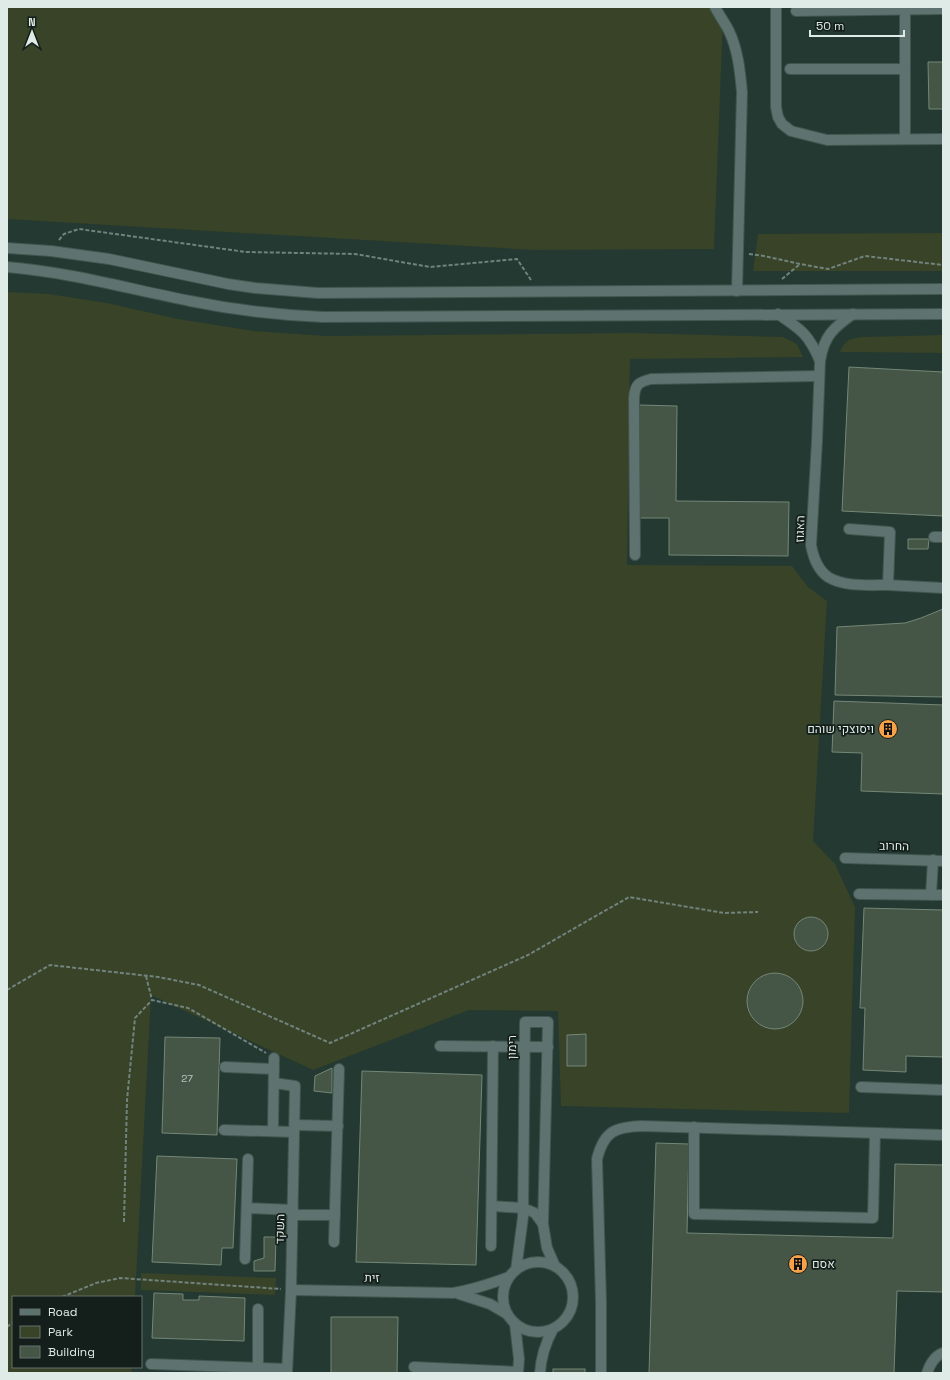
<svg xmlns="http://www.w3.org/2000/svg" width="950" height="1380" viewBox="0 0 950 1380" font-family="'Space Grotesk',Heebo,sans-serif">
<rect width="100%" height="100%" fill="#233931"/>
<g fill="#384328">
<path d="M7,7H716L723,17L714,249L534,250L7,219Z"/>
<path d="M943,233V271H753L758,234Z"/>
<path d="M7,292L49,294L107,303L178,319L254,331L326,336L631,333L783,337L797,344L803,357L630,359L627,565L792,566L808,587L827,601L813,841L835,864L855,907L849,1113L561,1106L558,1011L469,1010L313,1070L151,995L135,1297H13V1367H132L131,1373H7Z"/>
<path d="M943,335V353L840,352C846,339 849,339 863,337Z"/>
<path d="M141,1273L276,1278L275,1295L141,1290Z"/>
</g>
<g fill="#455647" stroke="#758777">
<path d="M928,62H943V109H929Z"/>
<path d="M849,367L943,372V516L842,511Z"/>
<path d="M639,405L677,406L676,501L789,502L788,556L669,555V518H638Z"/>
<path d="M908,539H929L928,549H908Z"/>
<path d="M943,609V697L835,695L837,627L905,623L921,618Z"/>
<path d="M834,701L943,705V794L861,791L862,753L832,752Z"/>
<path d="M864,908L943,910V1057L906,1056V1072L863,1070L865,1008H860Z"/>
<circle cx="811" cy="934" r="17"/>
<circle cx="775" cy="1001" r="28"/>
<path d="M586,1034V1066H567V1035Z"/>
<path d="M165,1037L220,1038L217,1135L162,1133Z"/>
<path d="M332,1068V1093L314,1091L315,1076Z"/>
<path d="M362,1071L482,1075L476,1265L356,1262Z"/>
<path d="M656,1143L689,1144L687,1233L893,1238L895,1164L943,1165V1292L897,1291L894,1373H649Z"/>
<path d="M157,1156L237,1159L233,1248H222L221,1265L152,1262Z"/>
<path d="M264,1237H276L275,1271H254V1261L264,1258Z"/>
<path d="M154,1293L183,1294V1300H199V1296L245,1298L244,1341L152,1338Z"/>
<path d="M331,1317H398L397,1373H331Z"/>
<rect x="553" y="1369" width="32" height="4"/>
</g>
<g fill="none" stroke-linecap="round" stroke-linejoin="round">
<g stroke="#41554e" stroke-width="12">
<g id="minor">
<path d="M715,7C719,15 725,23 729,31C738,50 740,71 742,92L737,291"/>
<path d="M776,7V107L778,117L782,124L791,131L827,140L943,139"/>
<path d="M905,7V139"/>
<path d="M796,11L943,9"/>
<path d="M790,69H905"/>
<path d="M7,248L51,251L109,259L228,284L255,288L318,293L943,289"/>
<path d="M7,267C69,272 129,289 190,301C234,310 278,315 323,317L943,314"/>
<path d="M778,314C802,330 809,335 820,361"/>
<path d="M853,314C833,328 824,336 820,361L817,441L811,545C813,556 818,570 828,577C844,587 869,585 888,585C906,586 925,587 943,588"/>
<path d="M849,529L890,532L888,585"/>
<path d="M934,537H943"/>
<path d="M635,555L634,398C635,384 639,382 651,379L819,376"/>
<path d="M845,858L943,861"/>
<path d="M859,894L943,895"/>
<path d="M931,895L933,860"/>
<path d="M440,1046L548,1047"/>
<path d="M225,1067L274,1069"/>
<path d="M274,1083L295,1086L291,1290L287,1373"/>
<path d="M861,1087L943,1090"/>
<path d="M295,1125L338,1126"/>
<path d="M694,1127V1214L873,1218L875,1133"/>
<path d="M224,1130L294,1132"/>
<path d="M273,1131L274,1058"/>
<path d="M492,1206L523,1208L535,1213L543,1224"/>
<path d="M247,1208L293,1210"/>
<path d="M293,1215H335"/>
<path d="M334,1242L339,1069"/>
<path d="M491,1246L493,1046"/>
<path d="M245,1259L248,1159"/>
<circle cx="538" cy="1297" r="35"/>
<path d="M516,1270L523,1217L525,1022H548L543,1224L547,1248L555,1266"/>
<path d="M291,1290L453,1293C473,1290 490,1284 509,1277"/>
<path d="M459,1294L490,1304L507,1314"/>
<path d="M515,1324L519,1359L518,1373"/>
<path d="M151,1364L287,1369"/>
<path d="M414,1367L518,1372"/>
<path d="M258,1368V1309"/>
<path d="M540,1373C541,1356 545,1344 553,1329"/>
<path d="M601,1373V1302L597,1159C604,1131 615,1127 642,1126L943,1135"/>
<path d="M927,1373C930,1364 934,1356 943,1353"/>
</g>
</g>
<g stroke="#71837d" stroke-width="2" stroke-dasharray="4 2" stroke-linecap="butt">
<path d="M59,240L64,234L79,229L246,252L355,254L430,267L517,259L531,280"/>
<path d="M749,254L764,256L800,264L828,269L865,256L943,265"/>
<path d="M782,279L800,264"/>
<path d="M146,976L152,1000"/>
<path d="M7,990L50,965L158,977L199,985L330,1043L528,955L629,897L724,913L758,912"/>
<path d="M124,1222L127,1100L135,1018L152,1000L188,1008L266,1053"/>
<path d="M62,1297L96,1283L120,1278L281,1289"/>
<path d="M7,1327L13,1322"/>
</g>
<use href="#minor" stroke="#5e7270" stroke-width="10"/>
</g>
<defs>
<g id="building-disc" transform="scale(1)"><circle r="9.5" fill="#f7a149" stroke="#141e1a"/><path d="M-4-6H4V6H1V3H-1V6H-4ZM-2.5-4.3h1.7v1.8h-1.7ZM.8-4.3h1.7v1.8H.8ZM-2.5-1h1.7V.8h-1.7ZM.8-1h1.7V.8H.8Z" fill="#111"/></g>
</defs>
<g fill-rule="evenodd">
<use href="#building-disc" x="888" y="729"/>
<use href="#building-disc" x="798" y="1264"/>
</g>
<g text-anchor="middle" stroke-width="3.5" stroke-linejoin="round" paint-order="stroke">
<g font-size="10" fill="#b8c6be">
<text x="187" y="1082">27</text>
</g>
<g font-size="12" fill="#deebe6" stroke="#141e1a">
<text transform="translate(800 529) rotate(-88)" y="4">האגוז</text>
<text transform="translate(894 846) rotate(1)" y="4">החרוב</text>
<text transform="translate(512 1047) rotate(-89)" y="4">רימון</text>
<text transform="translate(280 1229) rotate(-89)" y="4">השקד</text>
<text transform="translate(372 1278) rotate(1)" y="4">זית</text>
</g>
<g font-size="12" fill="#deebe6" stroke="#141e1a" text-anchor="end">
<text x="874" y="733">ויסוצקי שוהם</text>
<text x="812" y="1268" text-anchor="start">אסם</text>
</g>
</g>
<rect width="950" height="1380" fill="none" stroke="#deebe6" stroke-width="16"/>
<rect x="12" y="1296" width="130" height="72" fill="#141e1a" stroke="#65706c"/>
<rect x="20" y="1309" width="20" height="6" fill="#5e7270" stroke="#65706c"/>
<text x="48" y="1316" font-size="12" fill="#deebe6">Road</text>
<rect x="20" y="1326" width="20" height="12" fill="#384328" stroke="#65706c"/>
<text x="48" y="1336" font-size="12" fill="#deebe6">Park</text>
<rect x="20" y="1346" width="20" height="12" fill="#455647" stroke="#65706c"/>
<text x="48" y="1356" font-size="12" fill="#deebe6">Building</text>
<g transform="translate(32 32)" stroke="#141e1a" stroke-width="3" paint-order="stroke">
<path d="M0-3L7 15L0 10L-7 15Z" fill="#deebe6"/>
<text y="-6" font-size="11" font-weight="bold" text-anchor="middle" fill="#deebe6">N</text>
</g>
<path d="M810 30v6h94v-6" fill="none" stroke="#deebe6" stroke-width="2"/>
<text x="816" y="30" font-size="12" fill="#deebe6" stroke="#141e1a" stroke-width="3" paint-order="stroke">50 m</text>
</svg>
